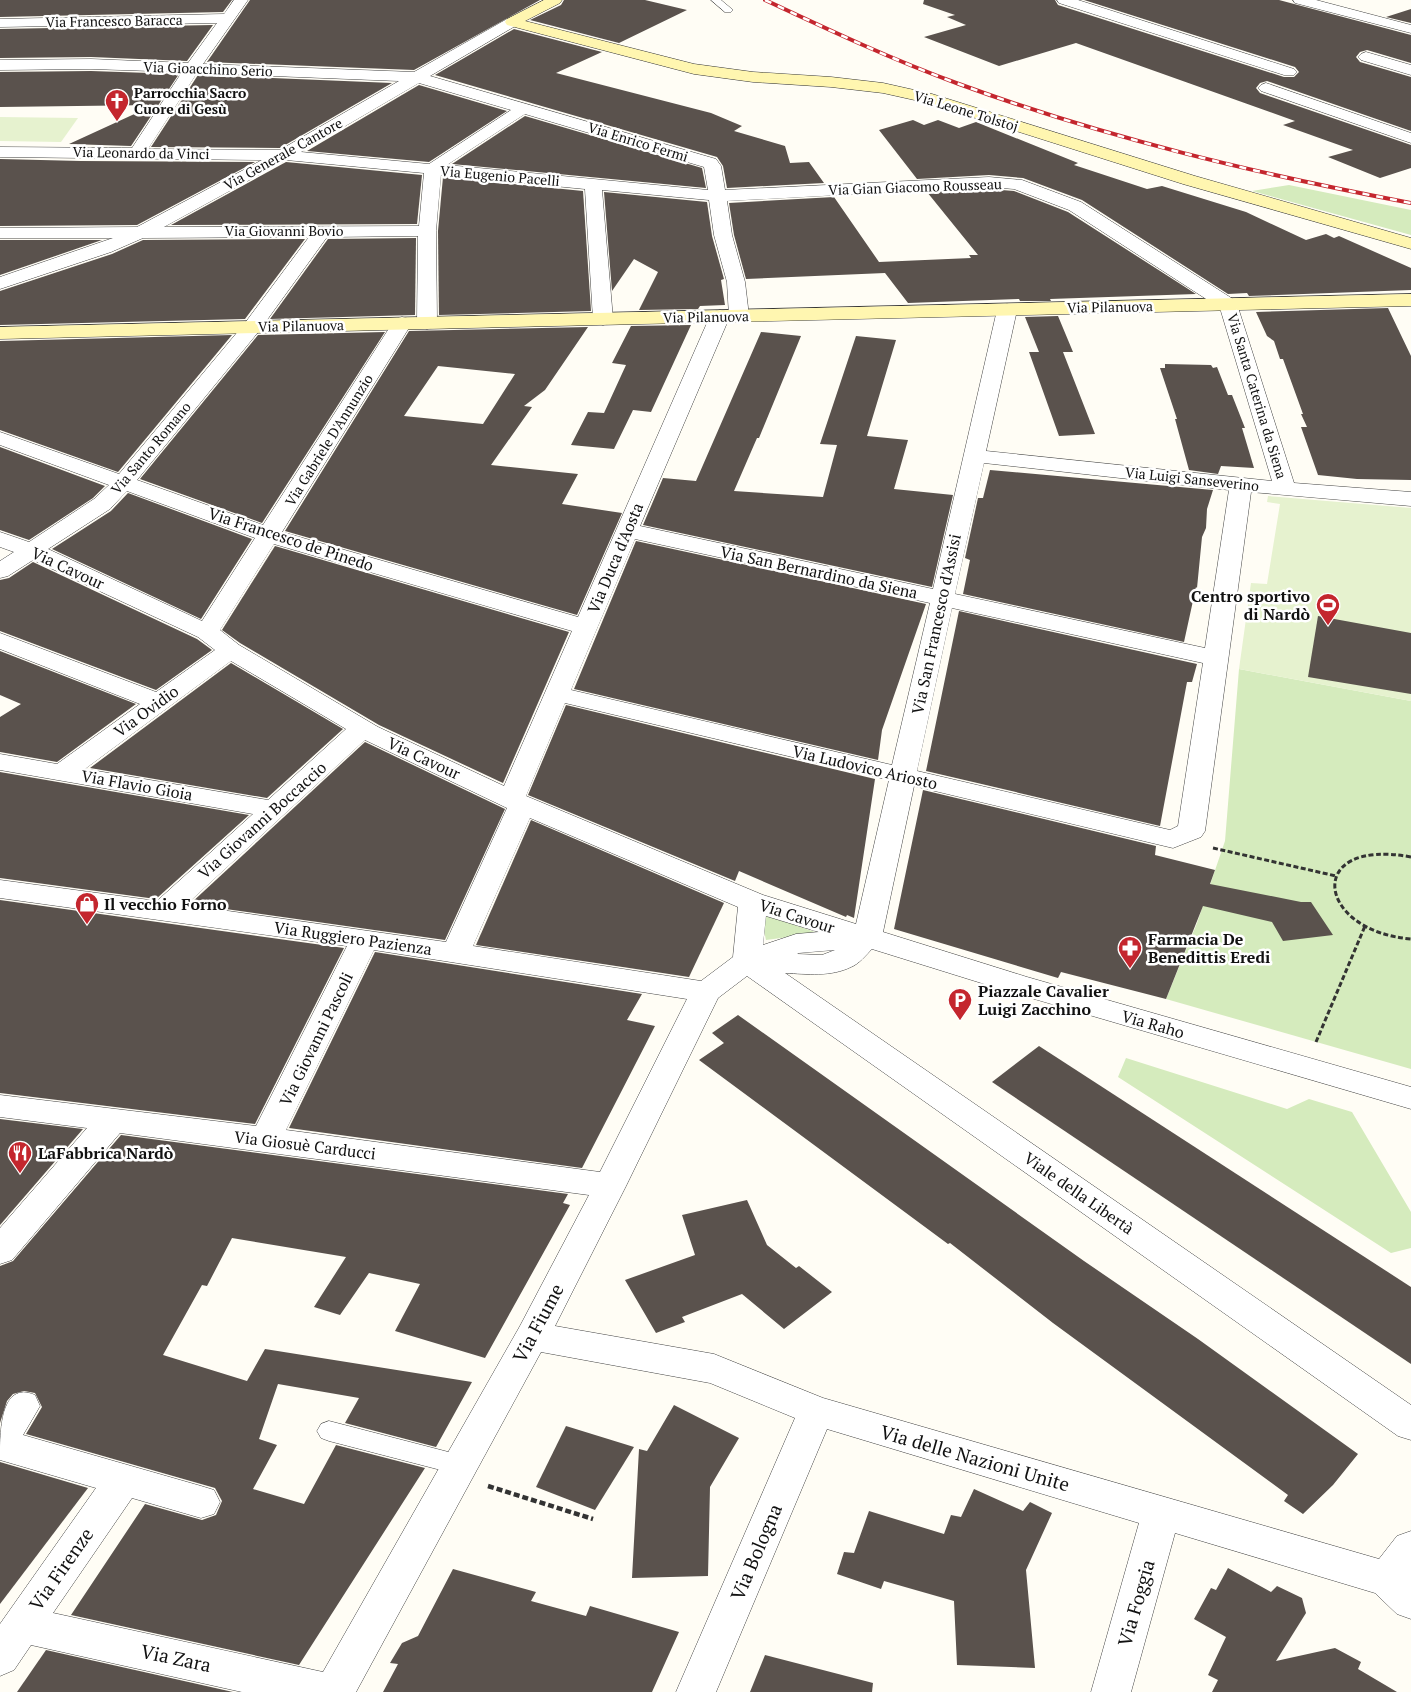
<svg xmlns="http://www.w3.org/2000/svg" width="1411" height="1692" viewBox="0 0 1411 1692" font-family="'PT Serif',serif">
<rect width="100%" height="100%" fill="#fffdf5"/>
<g fill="#d5ebbd">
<path d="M1289,185L1411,210V235L1252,191Z"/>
<path d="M1239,669L1411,701V1069L1166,999L1197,923L1225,841Z"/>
<path d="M760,913L818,933L766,940Z"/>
<path d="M1126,1058L1287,1109L1309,1099L1352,1112L1411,1212V1248L1391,1253L1118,1077Z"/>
</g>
<g fill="#e6f2cf">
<path d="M0,117L78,118L61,142L0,141Z"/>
<path d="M1268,496L1411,508V701L1239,669L1251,583L1267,584L1280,504L1267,502Z"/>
</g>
<g fill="#5a524d" fill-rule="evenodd">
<path d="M0,0H232L223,12L0,17Z"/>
<path d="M250,0H540L414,70L207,62Z"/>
<path d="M564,0H645L687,10L619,43L530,20L561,5Z"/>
<path d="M924,0H1055L1058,5L1284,77H1294L1299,72L1295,67L1084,0H1279L1411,35V63L1367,50L1360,52L1356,57L1360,62L1411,77V131L1267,81L1260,83L1256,88L1260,93L1411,145V168L1380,178L1328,157L1353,150L1283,125L1295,121L1076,43L999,66L924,37L966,25L947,17L955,15L923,4Z"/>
<path d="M1411,9V23L1386,17Z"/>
<path d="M213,25L187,61L91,57L0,58V29Z"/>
<path d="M514,29L602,52L556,73L711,113L742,126L734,131L785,146L790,163L809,162L824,183L727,188L723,166L717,157L435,75Z"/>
<path d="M91,71L179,74L131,146L69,144L154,105L0,107V72Z"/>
<path d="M198,75L392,83L280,148L151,147Z"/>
<path d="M419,85L507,111L429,162L307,151Z"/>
<path d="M525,116L702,168L706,188L452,164Z"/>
<path d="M913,120L924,125L938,120L959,128L976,122L1078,163L1074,165L1147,189L1162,186L1246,212L1306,240L1326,234L1334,238L1339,236L1411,268V290L1249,296L1247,293L1228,294L1082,200L1023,178L989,175L917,179L879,130Z"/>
<path d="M0,159L81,161L255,162L137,225L0,226Z"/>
<path d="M286,162L422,175L417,224L171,225Z"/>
<path d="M443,177L583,191L591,311L439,315L438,231Z"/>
<path d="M989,189L1014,191L1068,212L1196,294L1050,299L1051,301H1020L1019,299L908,303L885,273L746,279L734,235L729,203L834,197L879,262L971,258L969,255H978L927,192Z"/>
<path d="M604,192L707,202L712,236L724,279L721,280L725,305L700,306L698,309L639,310L658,272L634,259L612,291Z"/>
<path d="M416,238L415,315L270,319L328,239Z"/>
<path d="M305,239L245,319L0,325V291L112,254L143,240Z"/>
<path d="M0,240H102L0,275Z"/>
<path d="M1388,308L1411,356V480L1357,479L1318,475L1301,427H1307L1301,414H1303L1283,359H1280L1274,341L1267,336L1256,312Z"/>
<path d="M1058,316L1073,352H1046H1063L1095,434L1059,436L1029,352H1039L1025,317Z"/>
<path d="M691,325L651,412L633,410L614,449L571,445L588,412L604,413L626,365L612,363L631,326Z"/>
<path d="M588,327L545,390L524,406L532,407L491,465L578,474L562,504L622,513L577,615L285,531L409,331ZM438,366L515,374L483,424L404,416Z"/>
<path d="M385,332L262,523L140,479L258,335Z"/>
<path d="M761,332L801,336L759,438H757L734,491L823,497L837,445L820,444L856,336L896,340L867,436L908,440L894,489L953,495L932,587L643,525L663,478L696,481Z"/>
<path d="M232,335L118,472L0,430V341Z"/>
<path d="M1165,364L1211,365L1213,368L1217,367L1228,395H1232L1245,428H1242L1254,468L1221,466L1218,474L1189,470L1175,419H1177L1160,368H1165Z"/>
<path d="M0,447L105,486L93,498L29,540L0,530Z"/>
<path d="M990,470L1213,490L1207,509L1206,528L1202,537L1197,588L1196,587L1184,642L963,594L970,560L965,558L978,498H983Z"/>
<path d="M128,493L252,539L201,619L52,549L111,511Z"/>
<path d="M636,541L926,604L882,730L878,760L574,689Z"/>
<path d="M275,546L569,632L503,783L379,725L240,643L222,630Z"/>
<path d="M33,562L197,639L212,650L156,690L0,631V580L9,578Z"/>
<path d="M959,611L1197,664L1192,682H1187L1160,826L926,771Z"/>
<path d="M1318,616L1411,633V694L1308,677Z"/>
<path d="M0,651L136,704L57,762L0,752V717L21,704L0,695Z"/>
<path d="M231,663L343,729L267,798L90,768Z"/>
<path d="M566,705L875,779L854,918L847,915L846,917L739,871L735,881L528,795Z"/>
<path d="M365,742L505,809L445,940L190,904Z"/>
<path d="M0,772L249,815L156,899L0,878Z"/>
<path d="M923,790L1156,846L1155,855L1215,870L1210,884L1301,902H1311L1333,935L1283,941L1272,922L1203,906L1166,999L1061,972L1058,978L894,929Z"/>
<path d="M531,820L724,903L689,977L476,945Z"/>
<path d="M0,900L344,948L255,1124L0,1093Z"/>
<path d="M375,952L642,994L627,1020L655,1026L582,1168L289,1128Z"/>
<path d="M738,1015L1084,1261L1198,1339L1358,1454L1333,1485L1303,1514L1284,1501L1288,1495L1053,1323L950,1243L948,1244L699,1060L724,1043L712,1033Z"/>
<path d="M1039,1046L1411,1287V1364L992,1082Z"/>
<path d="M0,1119L83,1129L0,1225Z"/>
<path d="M121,1135L568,1194L563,1203L570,1205L485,1358L395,1331L420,1284L369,1273L340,1315L314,1307L346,1257L232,1238L207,1286L202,1285L163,1355L247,1381L265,1349L472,1382L436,1447L345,1423L359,1398L278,1384L259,1439L277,1445L253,1489L304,1504L336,1445L425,1468L299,1665L71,1615L145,1504L202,1520L216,1515L222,1501L215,1488L26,1434L42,1407L35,1393L24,1391L13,1394L7,1401L0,1423V1266L13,1261Z"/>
<path d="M747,1200L767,1245L796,1268L799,1266L832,1292L784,1329L742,1294L682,1317L685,1322L656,1333L625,1280L695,1255L682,1215Z"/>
<path d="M674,1405L739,1438L710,1487L708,1576L632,1578L639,1449L647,1451Z"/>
<path d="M566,1426L634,1447L595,1510L536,1487Z"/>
<path d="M0,1462L88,1488L0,1604Z"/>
<path d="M974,1489L1023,1511L1030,1502L1052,1513L1026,1570L1035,1668L957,1665L954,1601L884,1581L881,1589L837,1574L844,1552L854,1553L869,1511L944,1534L951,1515L961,1517Z"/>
<path d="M1228,1568L1271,1592L1277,1586L1302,1598L1306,1613L1276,1661L1335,1648L1361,1662L1358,1669L1397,1692H1212L1218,1680L1208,1675L1226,1637L1194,1619L1211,1588L1216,1590Z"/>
<path d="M453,1569L536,1592L531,1601L586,1616L590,1606L679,1632L652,1692H383L398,1664L390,1663L402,1643L418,1636Z"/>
<path d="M46,1650L233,1692H17Z"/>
<path d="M765,1655L873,1683L872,1692H750Z"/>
</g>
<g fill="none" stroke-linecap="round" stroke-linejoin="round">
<g stroke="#444" stroke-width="1">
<g id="lane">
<path d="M711,0H721L733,10L731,12H725Z"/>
<path d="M329,1421L460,1455L468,1458L472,1465L468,1472L460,1475L329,1441L321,1438L317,1431L321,1424Z"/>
</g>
</g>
<g stroke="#444" stroke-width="1">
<g id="street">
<path d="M234,0H248L203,64L414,72L507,19H517L519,22L517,25L430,76L716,159L721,166L725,190L989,177L1022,180L1081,202L1236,301L1294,483L1411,492V506L1251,492L1205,831L1201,837L1173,848L914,786L883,932L1027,977L1411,1087V1109L1007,991L872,949C866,955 859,964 851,967C831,977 807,974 785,973L1411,1405V1440L1398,1436L747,976L718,998L626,1186L555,1326L714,1354L823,1398L1379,1559L1397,1536L1411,1531V1619L1397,1614L1375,1593L1175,1533L1131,1692H1091L1139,1523L827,1429L716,1692H676L795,1418L710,1383L541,1352L356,1692H242L31,1645L14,1670L0,1676V1624L96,1488L0,1460C0,1432 0,1380 35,1395L40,1406L23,1435L201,1486L214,1490L220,1502L214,1514L201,1518L132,1498L53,1613L323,1672L520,1326L589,1195L120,1133L12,1260L0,1264V1228L87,1128L0,1117V1095L256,1126L347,946L0,898V880L157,901L253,814L0,770V754L57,764L140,704L0,649V633L156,692L215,650L198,637L33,560L8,576L0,578V561L14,552L0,547V532L29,542L94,499L109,485L0,445V432L119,474L245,323L309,237L143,238L111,252L0,289V277L113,238H0V228L137,227L262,160L0,157V147L132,148L182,72L91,69L0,70V60L91,59L188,63L217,23L0,27V19L224,14ZM197,73L399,81L280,150L148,149ZM419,83L511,110L429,164L301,152ZM525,114L704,167L708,190L447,165ZM286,160L424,173L419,226L164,227ZM441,175L585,189L593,319L596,323L603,325L610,323L613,319L602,190L709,200L714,235L727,282L729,316L727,312L720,310L713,312L710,316L578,617L282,532L412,323L409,319L402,317L395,319L263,525L137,480L259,331L327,237L418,236L417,323L420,327L427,329L434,327L437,323L436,231ZM989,187L1014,189L1069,210L1220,308L1272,481L986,451L1017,310L1014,306L1007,304L1000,306L997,310L933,589L640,526L730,316L732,320L739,322L746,320L749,316L745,282L732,235L727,201ZM984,463L1229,490L1205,648L955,594ZM127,491L255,538L202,621L48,549L110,509ZM635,539L930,603L892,765L571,690ZM274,544L572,631L504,786L378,727L239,645L220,630ZM952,608L1203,663L1178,826L1170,830L917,771ZM231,661L346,729L268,800L85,769ZM565,703L889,780L856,924L763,895L526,796ZM365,740L507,808L446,942L186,905ZM530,818L738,907L733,957L701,981L473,946ZM766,916L819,932L796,934L763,945ZM374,950L687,999L600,1172L286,1130ZM835,950L822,955L797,954L799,953Z"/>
<path d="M1057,0H1078L1294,69L1297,72L1294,75H1284L1059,3Z"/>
<path d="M1293,0H1316L1411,25V33L1295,3Z"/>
<path d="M1366,52L1411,65V75L1361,60L1358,57L1361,54Z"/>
<path d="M1266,83L1411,133V143L1261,91L1258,88L1261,85Z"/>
</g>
</g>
<g stroke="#333" stroke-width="1">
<g id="secondary">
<path d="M544,0H562L560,3L525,21L694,64L753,72L831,77L883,83L932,94L1195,176L1411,238V249L1183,184L928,103L883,93L831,87L753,82L694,74L507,25L505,22L507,19Z"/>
<path d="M1411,294V306L0,339V327Z"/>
</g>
</g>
<g stroke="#333" stroke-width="3" stroke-dasharray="5 2.5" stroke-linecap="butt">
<path d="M1213,848L1336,876"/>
<path d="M1411,857C1304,837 1315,931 1411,939"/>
<path d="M1316,1042L1365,926"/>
</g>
<path stroke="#333" stroke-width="4.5" stroke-dasharray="6 3" stroke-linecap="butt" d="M488,1486L593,1519"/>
<use href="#lane" fill="#fff" fill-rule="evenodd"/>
<use href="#street" fill="#fff" fill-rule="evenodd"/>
<use href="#secondary" fill="#fff6b0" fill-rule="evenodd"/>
<g stroke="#c4262e" stroke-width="4">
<path id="rail" d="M765,0C829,30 893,60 959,84C1106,138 1258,174 1411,203"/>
</g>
<use href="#rail" stroke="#fff" stroke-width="2.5" stroke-dasharray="7" stroke-linecap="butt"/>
</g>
<defs>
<g id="church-pin" transform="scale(1.25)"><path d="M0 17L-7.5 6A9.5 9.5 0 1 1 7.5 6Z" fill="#c4262e" stroke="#fff"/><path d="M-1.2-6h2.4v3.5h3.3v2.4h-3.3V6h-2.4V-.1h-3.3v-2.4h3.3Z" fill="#fff"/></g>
<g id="stadium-pin" transform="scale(1.25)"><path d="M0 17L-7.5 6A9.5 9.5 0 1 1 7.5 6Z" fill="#c4262e" stroke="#fff"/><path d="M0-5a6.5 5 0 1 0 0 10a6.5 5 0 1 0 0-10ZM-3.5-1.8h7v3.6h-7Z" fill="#fff"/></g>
<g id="shop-pin" transform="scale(1.25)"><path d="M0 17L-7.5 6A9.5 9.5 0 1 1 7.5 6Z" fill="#c4262e" stroke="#fff"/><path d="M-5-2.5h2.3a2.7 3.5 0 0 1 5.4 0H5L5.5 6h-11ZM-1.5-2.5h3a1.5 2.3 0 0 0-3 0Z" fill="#fff"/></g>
<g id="pharmacy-pin" transform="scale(1.25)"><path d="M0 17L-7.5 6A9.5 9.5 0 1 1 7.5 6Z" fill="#c4262e" stroke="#fff"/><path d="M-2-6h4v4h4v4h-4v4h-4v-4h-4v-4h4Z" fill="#fff"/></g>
<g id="parking-pin" transform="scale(1.25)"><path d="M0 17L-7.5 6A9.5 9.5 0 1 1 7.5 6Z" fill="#c4262e" stroke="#fff"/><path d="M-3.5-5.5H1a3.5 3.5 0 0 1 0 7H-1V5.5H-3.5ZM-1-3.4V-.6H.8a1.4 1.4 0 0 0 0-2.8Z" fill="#fff"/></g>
<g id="restaurant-pin" transform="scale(1.25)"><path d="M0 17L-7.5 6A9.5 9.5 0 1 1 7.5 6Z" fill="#c4262e" stroke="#fff"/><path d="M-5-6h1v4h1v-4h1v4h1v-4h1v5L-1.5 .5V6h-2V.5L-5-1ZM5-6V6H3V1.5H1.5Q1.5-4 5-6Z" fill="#fff"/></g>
</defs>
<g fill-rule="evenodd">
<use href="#church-pin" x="117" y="101"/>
<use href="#stadium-pin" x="1328" y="605"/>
<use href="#shop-pin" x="87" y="904"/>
<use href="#pharmacy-pin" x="1130" y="948"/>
<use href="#parking-pin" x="960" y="1000"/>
<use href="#restaurant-pin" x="20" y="1153"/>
</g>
<g text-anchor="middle" stroke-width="5" stroke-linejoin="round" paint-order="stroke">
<g font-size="14" fill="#111" stroke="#fff">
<text transform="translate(114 21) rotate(-1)" y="5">Via Francesco Baracca</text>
<text transform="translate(208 69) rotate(2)" y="5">Via Gioacchino Serio</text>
<text transform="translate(966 111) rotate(17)" y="5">Via Leone Tolstoj</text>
<text transform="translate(638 142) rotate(17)" y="5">Via Enrico Fermi</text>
<text transform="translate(141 153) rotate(1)" y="5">Via Leonardo da Vinci</text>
<text transform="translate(283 154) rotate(-29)" y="5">Via Generale Cantore</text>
<text transform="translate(500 176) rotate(5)" y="5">Via Eugenio Pacelli</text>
<text transform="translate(915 187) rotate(-2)" y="5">Via Gian Giacomo Rousseau</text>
<text x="284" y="236">Via Giovanni Bovio</text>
<text transform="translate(1110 307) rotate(-1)" y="5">Via Pilanuova</text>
<text transform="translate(706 317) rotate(-1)" y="5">Via Pilanuova</text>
<text transform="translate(301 326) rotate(-1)" y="5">Via Pilanuova</text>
<text transform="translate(1257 396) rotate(73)" y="5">Via Santa Caterina da Siena</text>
<text transform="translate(329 440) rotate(-58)" y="5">Via Gabriele D'Annunzio</text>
<text transform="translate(151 448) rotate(-50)" y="5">Via Santo Romano</text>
<text transform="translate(1192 479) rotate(6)" y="5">Via Luigi Sanseverino</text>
</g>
<g font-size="14" font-weight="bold" fill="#111" stroke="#fff" text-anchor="start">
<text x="134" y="98">Parrocchia Sacro<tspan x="134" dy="16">Cuore di Gesù</tspan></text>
</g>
<g font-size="16" fill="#111" stroke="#fff">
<text transform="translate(291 539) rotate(18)" y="6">Via Francesco de Pinedo</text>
<text transform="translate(615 558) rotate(-67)" y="6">Via Duca d'Aosta</text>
<text transform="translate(68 568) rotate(25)" y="6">Via Cavour</text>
<text transform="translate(819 572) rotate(12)" y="6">Via San Bernardino da Siena</text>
<text transform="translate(936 624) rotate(-78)" y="6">Via San Francesco d'Assisi</text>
<text transform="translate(146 711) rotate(-36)" y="6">Via Ovidio</text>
<text transform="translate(424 758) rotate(25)" y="6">Via Cavour</text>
<text transform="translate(865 767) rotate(13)" y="6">Via Ludovico Ariosto</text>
<text transform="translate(137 785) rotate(10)" y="6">Via Flavio Gioia</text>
<text transform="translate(262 820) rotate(-42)" y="6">Via Giovanni Boccaccio</text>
<text transform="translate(797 916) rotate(18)" y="6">Via Cavour</text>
<text transform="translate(353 938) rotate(8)" y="6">Via Ruggiero Pazienza</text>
<text transform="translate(1153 1024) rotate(16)" y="6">Via Raho</text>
<text transform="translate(316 1039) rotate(-64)" y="6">Via Giovanni Pascoli</text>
<text transform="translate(305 1145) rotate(7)" y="6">Via Giosuè Carducci</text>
<text transform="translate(1079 1193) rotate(35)" y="6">Viale della Libertà</text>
</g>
<g font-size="16" font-weight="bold" fill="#111" stroke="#fff" text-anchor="start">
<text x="1310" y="602" text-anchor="end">Centro sportivo<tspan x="1310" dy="18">di Nardò</tspan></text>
<text x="104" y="910">Il vecchio Forno</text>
<text x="1148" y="945">Farmacia De<tspan x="1148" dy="18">Benedittis Eredi</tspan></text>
<text x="978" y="997">Piazzale Cavalier<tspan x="978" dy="18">Luigi Zacchino</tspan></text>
<text x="38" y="1159">LaFabbrica Nardò</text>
</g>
<g font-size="19" fill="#111" stroke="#fff">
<text transform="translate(538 1323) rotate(-62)" y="7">Via Fiume</text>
<text transform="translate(975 1458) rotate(16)" y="7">Via delle Nazioni Unite</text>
<text transform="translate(756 1552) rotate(-67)" y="7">Via Bologna</text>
<text transform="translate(61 1569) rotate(-55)" y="7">Via Firenze</text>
<text transform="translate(1136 1603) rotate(-74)" y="7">Via Foggia</text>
<text transform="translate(176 1658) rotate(12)" y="7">Via Zara</text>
</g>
</g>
</svg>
